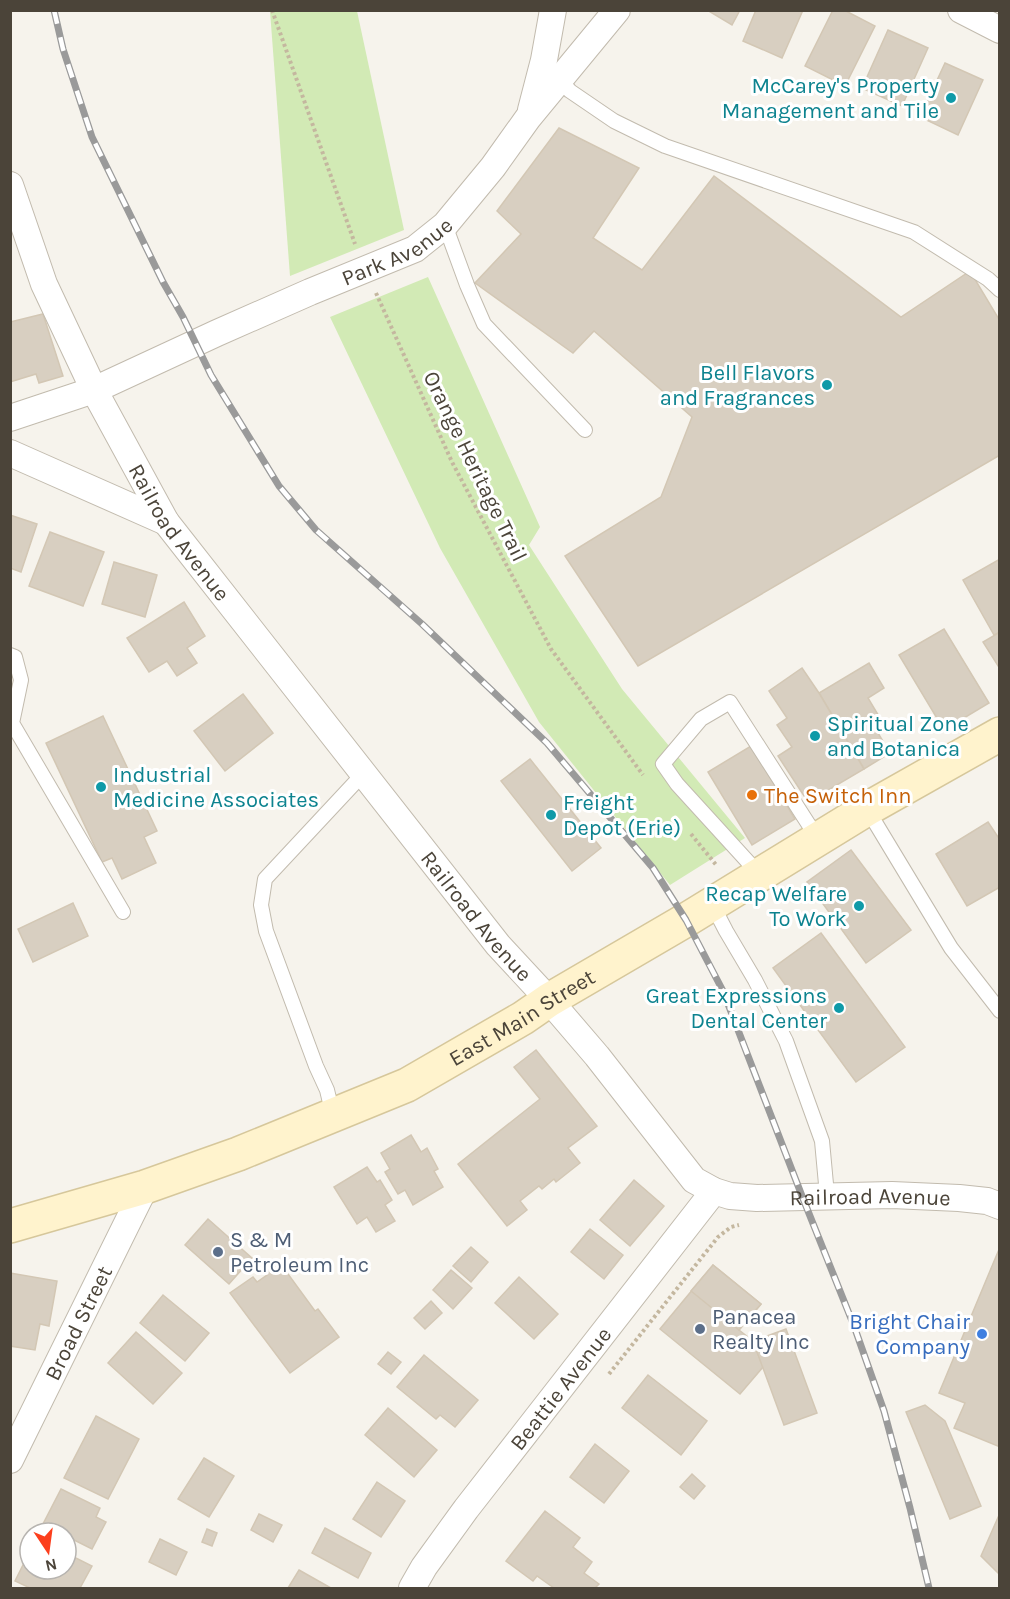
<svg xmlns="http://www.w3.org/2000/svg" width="1010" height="1599" viewBox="0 0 1010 1599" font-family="Karla,sans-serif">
<rect width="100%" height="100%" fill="#f6f3ec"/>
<g fill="#d2eab5">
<path d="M270,11H357L404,230L290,276Z"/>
<path d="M428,277L540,527L529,545L622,689L745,838L670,885L539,722L440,548L330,317Z"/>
</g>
<g fill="#d8cfc1" stroke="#d3c7b4" stroke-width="1.5">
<path d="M707,10H740L732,25Z"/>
<path d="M756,10H803L782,58L743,41Z"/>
<path d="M833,10H844L875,26L845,86L805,66Z"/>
<path d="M888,30L928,48L902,106L862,88Z"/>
<path d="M945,63L983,80L958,135L920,117Z"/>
<path d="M559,128L639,168L593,238L642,270L714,176L901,317L970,271L1000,321V455L638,666L565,556L661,497L692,417L594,331L573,353L475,283L521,234L497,211Z"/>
<path d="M43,314L63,376L39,383L36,374L10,382V322Z"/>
<path d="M10,515L37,524L21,572L10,568Z"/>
<path d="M50,532L104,552L83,606L29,586Z"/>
<path d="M1000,559V632L994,635L963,580Z"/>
<path d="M114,562L157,575L145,617L102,604Z"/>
<path d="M184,602L205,636L187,648L197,663L177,676L167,661L149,672L127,638Z"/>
<path d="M944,629L989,703L944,730L899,655Z"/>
<path d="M1000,632V669L983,642Z"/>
<path d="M869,663L884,688L868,698L883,723L875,728L890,753L864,769L819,693Z"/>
<path d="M802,668L819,693L864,769L808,802L778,756L792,747L777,725L787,718L769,691Z"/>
<path d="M243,694L273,733L225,771L194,731Z"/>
<path d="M103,716L157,831L144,837L156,863L122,879L112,858L102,862L46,743Z"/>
<path d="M751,746L795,819L752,845L708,772Z"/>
<path d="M530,759L601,848L572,871L501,781Z"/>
<path d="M988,822L1000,840V887L967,906L936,854Z"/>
<path d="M851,850L911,930L866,963L807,882Z"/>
<path d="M73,903L88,936L33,962L18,929Z"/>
<path d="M821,933L905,1047L856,1082L773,968Z"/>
<path d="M536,1050L597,1126L568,1148L580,1163L556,1182L554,1179L542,1189L539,1186L520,1201L527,1210L507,1226L458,1164L540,1099L514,1067Z"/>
<path d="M411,1135L421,1152L427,1148L438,1169L434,1171L443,1187L413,1205L405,1190L398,1194L385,1172L390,1169L381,1153Z"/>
<path d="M367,1167L377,1182L380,1180L392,1200L385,1205L395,1221L376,1232L367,1217L357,1224L334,1187Z"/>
<path d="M634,1180L664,1206L630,1246L600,1220Z"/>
<path d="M208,1219L252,1258L229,1284L185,1245Z"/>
<path d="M590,1229L623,1255L604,1279L571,1252Z"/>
<path d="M471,1247L488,1262L471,1282L453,1266Z"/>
<path d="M1000,1247V1447L954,1428L965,1403L939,1393Z"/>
<path d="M268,1264L288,1267V1274L315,1311L318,1309L339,1337L290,1373L230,1293L253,1277L257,1282L267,1275Z"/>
<path d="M713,1265L761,1304L739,1330L753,1341L763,1367L740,1394L660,1329Z"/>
<path d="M713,1265L761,1304L739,1330L691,1291Z"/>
<path d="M451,1270L472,1288L453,1309L433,1290Z"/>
<path d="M10,1273L57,1281L49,1326L40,1324L35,1350L10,1346Z"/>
<path d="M519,1277L558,1314L534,1339L495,1303Z"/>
<path d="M163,1295L209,1333L185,1361L140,1323Z"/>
<path d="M431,1301L442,1313L425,1329L414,1318Z"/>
<path d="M786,1329L817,1413L784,1425L753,1341Z"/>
<path d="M136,1332L182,1373L153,1404L108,1363Z"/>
<path d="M388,1352L401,1362L391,1374L378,1364Z"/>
<path d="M424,1355L478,1400L455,1427L440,1415L436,1419L397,1387Z"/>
<path d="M648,1375L707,1421L681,1455L622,1408Z"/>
<path d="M925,1405L945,1421L981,1506L950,1519L906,1412Z"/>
<path d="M388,1408L437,1450L414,1477L365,1435Z"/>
<path d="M96,1416L139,1439L108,1499L64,1478Z"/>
<path d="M595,1444L629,1471L604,1503L570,1477Z"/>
<path d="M204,1458L234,1476L209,1517L178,1499Z"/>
<path d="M692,1474L705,1486L694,1499L680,1487Z"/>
<path d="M377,1482L405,1501L381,1537L353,1519Z"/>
<path d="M61,1489L100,1508L96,1517L106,1522L92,1549L66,1536V1533H60L43,1524Z"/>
<path d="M545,1511L580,1538L573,1547L592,1562L584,1573L599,1584L595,1588H554L537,1576L533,1581L506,1561Z"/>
<path d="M1000,1513V1575L981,1556Z"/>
<path d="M259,1514L282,1525L273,1542L251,1530Z"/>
<path d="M325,1528L371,1553L358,1578L312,1553Z"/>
<path d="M207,1529L217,1533L212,1546L202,1542Z"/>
<path d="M160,1539L187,1552L176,1575L149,1562Z"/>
<path d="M30,1551V1569H66V1553L92,1566L80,1588H30L15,1581Z"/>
<path d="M299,1570L331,1588H288Z"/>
</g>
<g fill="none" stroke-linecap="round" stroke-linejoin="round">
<g stroke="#c2bbae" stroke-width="16">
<g id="lane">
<path d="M560,80L570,91L614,121L665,146L914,232L988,279L1000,290"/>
<path d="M445,225L467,285L484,324L585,430"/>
<path d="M10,655L15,657L21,680L12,723L123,912"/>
<path d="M867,809L951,948L1000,1011"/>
<path d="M760,875L677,784L663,764L701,719L730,702L818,839"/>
<path d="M712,904L726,931L755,980L786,1041L822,1141L827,1195"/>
<path d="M333,1115L327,1090L316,1066L266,931L261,905L265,879L363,774"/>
</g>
</g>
<g stroke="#c2bbae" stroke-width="28">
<g id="street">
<path d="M961,10L1000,30"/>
<path d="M531,110L544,60L553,10"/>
<path id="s1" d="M10,185L44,284L94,390L166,522L498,945L549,1000L597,1056L694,1180L714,1191L730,1196L757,1198L892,1195L959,1198L987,1201L1000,1206"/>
<path id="s2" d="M10,418L94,390L217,333L310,292L415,249L445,225L493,167L528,118L617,10"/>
<path d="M10,453L166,522"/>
<path id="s3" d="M10,1460L145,1187"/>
<path id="s4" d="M412,1588L424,1567L466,1509L714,1191"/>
</g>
</g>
<g stroke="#d6c79b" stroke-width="36">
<g id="secondary">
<path id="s5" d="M10,1226L145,1187L238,1154L407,1085L523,1018L549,1000L686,920L867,809L1000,734"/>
</g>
</g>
<g stroke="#c4b79f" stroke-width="4" stroke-dasharray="3 3" stroke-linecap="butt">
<path d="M272,10L355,244"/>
<path d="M376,293L452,462L551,649L643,775"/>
<path d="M691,834L717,866"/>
<path d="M609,1374L718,1237L731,1227L739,1225"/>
</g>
<use href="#lane" stroke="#fff" stroke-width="14"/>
<use href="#street" stroke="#fff" stroke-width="26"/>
<use href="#secondary" stroke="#fff3cd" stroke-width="33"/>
<g stroke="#9a9a9a" stroke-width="7">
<path id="rail" d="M54,10L63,49L92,137L163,282L183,317L211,375L279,486L316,530L422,624L547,743L653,868L686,920L723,991L802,1196L854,1326L884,1411L910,1508L929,1588"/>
</g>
<use href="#rail" stroke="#fff" stroke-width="4.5" stroke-dasharray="14" stroke-linecap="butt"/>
</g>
<g fill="#0f9aa8" stroke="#fff" stroke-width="2">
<circle cx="951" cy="98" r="6"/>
<circle cx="827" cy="385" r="6"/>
<circle cx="815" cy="736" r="6"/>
<circle cx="101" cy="787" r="6"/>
<circle cx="551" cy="815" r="6"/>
<circle cx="859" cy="906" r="6"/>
<circle cx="839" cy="1008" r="6"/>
</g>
<circle fill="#e8710a" stroke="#fff" stroke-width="2" cx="752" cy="795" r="6"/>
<g fill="#5c6f8a" stroke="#fff" stroke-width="2">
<circle cx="218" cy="1252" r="6"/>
<circle cx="700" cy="1329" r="6"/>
</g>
<circle fill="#3f7fe0" stroke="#fff" stroke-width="2" cx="982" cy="1334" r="6"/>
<g text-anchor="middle" stroke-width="6" stroke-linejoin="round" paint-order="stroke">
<g font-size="22" fill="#0d838f" stroke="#fff" text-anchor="end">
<text x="939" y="93">McCarey's Property<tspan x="939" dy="25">Management and Tile</tspan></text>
<text x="815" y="380">Bell Flavors<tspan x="815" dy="25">and Fragrances</tspan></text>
<text x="827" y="731" text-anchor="start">Spiritual Zone<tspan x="827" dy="25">and Botanica</tspan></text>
<text x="113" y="782" text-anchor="start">Industrial<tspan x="113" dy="25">Medicine Associates</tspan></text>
<text x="563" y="810" text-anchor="start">Freight<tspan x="563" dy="25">Depot (Erie)</tspan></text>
<text x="847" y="901">Recap Welfare<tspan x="847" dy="25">To Work</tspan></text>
<text x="827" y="1003">Great Expressions<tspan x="827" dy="25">Dental Center</tspan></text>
</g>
<g font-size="22" fill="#4b4439" stroke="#fff">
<text dy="8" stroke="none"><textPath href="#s2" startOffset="422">Park Avenue</textPath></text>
<text transform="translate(476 466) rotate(64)" y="8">Orange Heritage Trail</text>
<text dy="8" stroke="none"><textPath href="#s1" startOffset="388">Railroad Avenue</textPath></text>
<text dy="8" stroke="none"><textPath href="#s1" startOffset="874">Railroad Avenue</textPath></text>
<text dy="8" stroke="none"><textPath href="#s5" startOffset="555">East Main Street</textPath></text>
<text dy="8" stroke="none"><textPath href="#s1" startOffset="1396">Railroad Avenue</textPath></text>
<text dy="8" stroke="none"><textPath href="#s3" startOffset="153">Broad Street</textPath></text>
<text dy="8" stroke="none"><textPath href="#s4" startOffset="249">Beattie Avenue</textPath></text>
</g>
<g font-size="22" fill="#c56008" stroke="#fff" text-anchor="start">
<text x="764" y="803">The Switch Inn</text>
</g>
<g font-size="22" fill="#4e5e75" stroke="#fff" text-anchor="start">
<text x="230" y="1247">S &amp; M<tspan x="230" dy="25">Petroleum Inc</tspan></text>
<text x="712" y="1324">Panacea<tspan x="712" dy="25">Realty Inc</tspan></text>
</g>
<g font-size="22" fill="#366cbe" stroke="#fff" text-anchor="end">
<text x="970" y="1329">Bright Chair<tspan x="970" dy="25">Company</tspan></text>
</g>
</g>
<rect width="1010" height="1599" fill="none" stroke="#4b4439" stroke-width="24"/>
<g transform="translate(48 1551) rotate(167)"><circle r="28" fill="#ffffff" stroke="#b7b4b0" stroke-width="1.5"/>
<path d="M0-4.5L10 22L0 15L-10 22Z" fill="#fc3f1d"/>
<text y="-9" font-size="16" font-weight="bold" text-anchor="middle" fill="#4b4439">N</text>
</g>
</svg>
